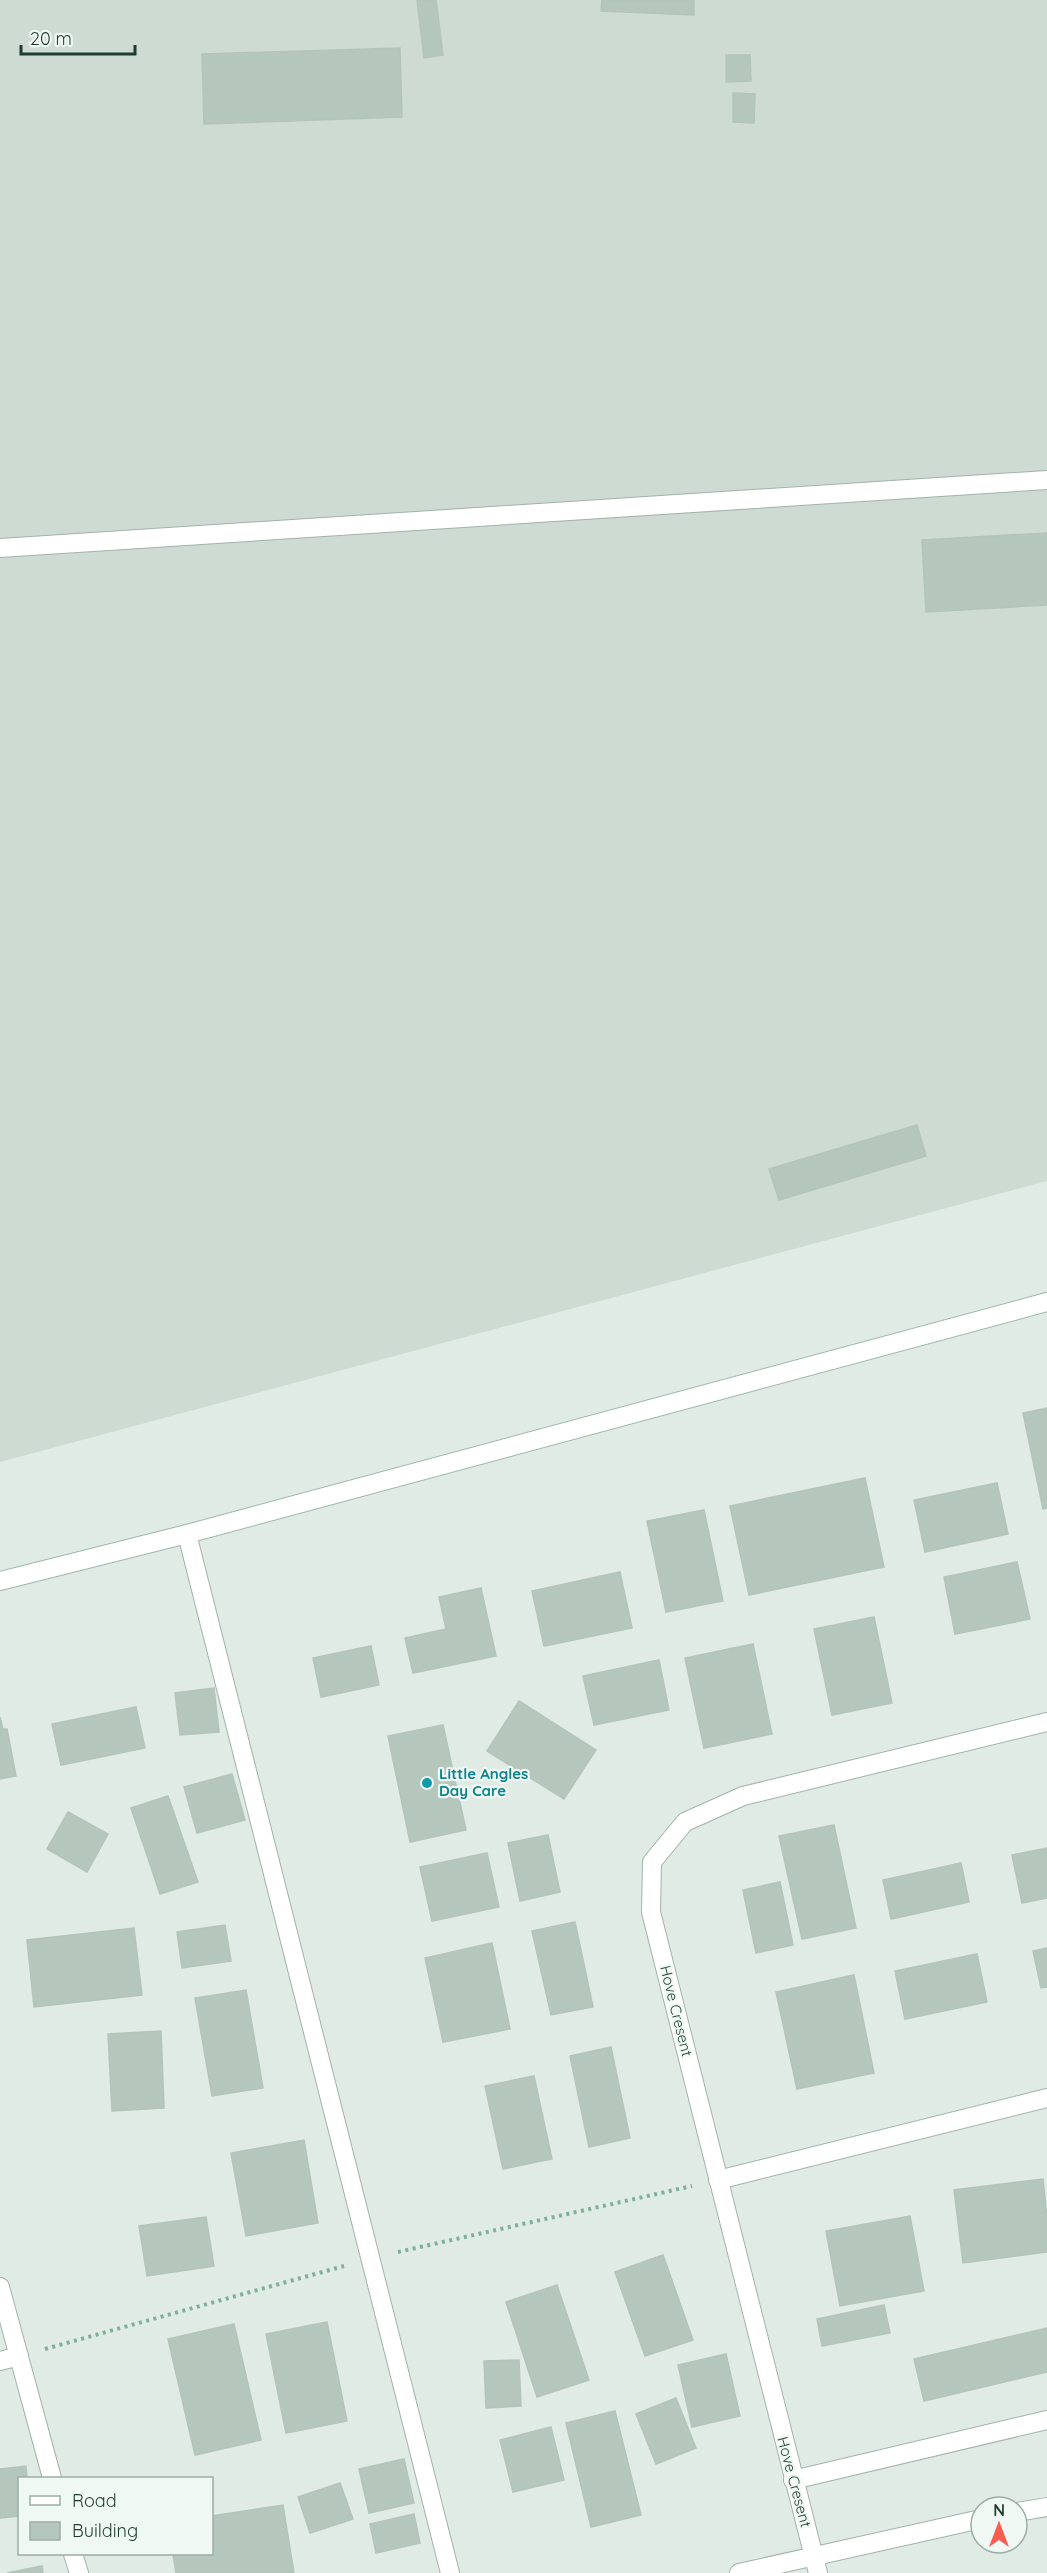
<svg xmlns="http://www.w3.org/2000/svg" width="1047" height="2573" viewBox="0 0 1047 2573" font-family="Quicksand,sans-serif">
<rect width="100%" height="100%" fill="#dfebe4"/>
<path fill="#cddbd3" d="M0,0H1047V1181L0,1462Z"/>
<g fill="#b5c6bc" stroke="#b2c5ba" stroke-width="1.5">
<path d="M417,0H436L443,55L424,58Z"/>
<path d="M602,0H694V15L601,11Z"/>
<path d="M400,48L402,117L204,124L202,54Z"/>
<path d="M726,55H750L751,81L726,82Z"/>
<path d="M733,93L755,94L754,123L733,122Z"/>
<path d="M1047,533V605L926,612L922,540Z"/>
<path d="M917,1125L926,1156L779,1200L769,1169Z"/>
<path d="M1047,1408V1508L1043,1509L1023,1413Z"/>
<path d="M865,1478L884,1567L749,1595L730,1506Z"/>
<path d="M997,1483L1008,1534L925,1552L914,1500Z"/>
<path d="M704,1510L723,1601L666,1612L647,1521Z"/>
<path d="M1017,1562L1030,1619L955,1634L944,1577Z"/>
<path d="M620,1572L632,1628L544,1646L532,1591Z"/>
<path d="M481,1588L496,1656L413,1673L405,1638L446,1629L439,1597Z"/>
<path d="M874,1617L892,1703L832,1715L814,1629Z"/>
<path d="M753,1644L772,1734L704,1748L685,1658Z"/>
<path d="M371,1646L379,1685L321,1697L313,1658Z"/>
<path d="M659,1660L669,1710L594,1725L583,1676Z"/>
<path d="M214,1688L219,1732L180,1735L175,1693Z"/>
<path d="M519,1701L596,1750L564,1799L487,1751Z"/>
<path d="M136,1707L145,1748L61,1765L52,1724Z"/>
<path d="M0,1717L3,1729H7L16,1776L0,1779Z"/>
<path d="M443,1725L466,1830L410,1842L388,1736Z"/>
<path d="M232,1774L245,1820L197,1833L184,1787Z"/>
<path d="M168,1796L198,1882L160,1894L131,1808Z"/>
<path d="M68,1812L108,1834L87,1872L47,1849Z"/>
<path d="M834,1825L856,1928L802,1939L779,1836Z"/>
<path d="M548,1835L560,1892L520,1901L508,1843Z"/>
<path d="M1047,1848V1898L1022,1903L1012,1855Z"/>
<path d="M487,1853L499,1907L432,1921L420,1867Z"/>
<path d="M961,1863L969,1902L891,1919L883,1880Z"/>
<path d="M780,1882L793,1945L756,1953L743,1890Z"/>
<path d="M575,1922L593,2007L551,2015L532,1931Z"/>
<path d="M225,1925L231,1961L182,1968L177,1932Z"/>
<path d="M134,1928L142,1995L34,2007L27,1940Z"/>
<path d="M492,1943L510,2029L443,2042L425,1958Z"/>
<path d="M1047,1948V1987L1041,1988L1033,1951Z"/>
<path d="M977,1954L987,2002L905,2019L895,1971Z"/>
<path d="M854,1975L874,2073L797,2089L776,1992Z"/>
<path d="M246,1990L263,2088L212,2096L195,1998Z"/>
<path d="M161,2031L164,2108L112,2111L108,2034Z"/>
<path d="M611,2047L630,2138L589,2147L570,2056Z"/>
<path d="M534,2076L552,2159L503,2169L485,2086Z"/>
<path d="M304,2140L318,2223L246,2236L231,2153Z"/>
<path d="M1043,2179L1047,2218V2252L963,2263L954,2190Z"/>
<path d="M910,2216L924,2291L840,2306L826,2231Z"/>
<path d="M206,2217L214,2266L147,2276L139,2226Z"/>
<path d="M663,2255L693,2340L645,2356L615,2272Z"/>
<path d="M557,2285L589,2380L537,2397L506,2302Z"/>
<path d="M884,2305L890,2333L822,2346L817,2319Z"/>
<path d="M327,2322L347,2421L286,2433L266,2334Z"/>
<path d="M234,2324L261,2440L195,2455L168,2339Z"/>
<path d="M1047,2328V2372L924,2401L914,2359Z"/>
<path d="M726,2354L740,2416L692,2427L678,2365Z"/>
<path d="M519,2360L521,2406L486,2408L484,2361Z"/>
<path d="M676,2398L696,2448L656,2464L636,2414Z"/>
<path d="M615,2411L641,2515L591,2527L566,2423Z"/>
<path d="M551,2427L564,2480L513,2492L500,2440Z"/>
<path d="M404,2459L414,2503L369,2513L359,2469Z"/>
<path d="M26,2466L27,2478H20V2516L0,2518V2469Z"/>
<path d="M340,2483L353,2519L310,2533L298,2497Z"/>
<path d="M283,2505L294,2573H176L173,2554H212V2516Z"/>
<path d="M414,2514L420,2543L376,2553L370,2524Z"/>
<path d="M42,2566L43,2573H7Z"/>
</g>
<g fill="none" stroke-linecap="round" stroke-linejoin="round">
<g stroke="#a2b3aa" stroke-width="20">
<path id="lane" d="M0,548L1047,480"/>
</g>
<g stroke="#a2b3aa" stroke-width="20">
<g id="street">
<path d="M187,1534L450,2573"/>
<path d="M718,2180L1047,2098"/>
<path d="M0,2287L52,2478"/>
<path d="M0,2361L19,2356"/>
<path d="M793,2480L1047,2420"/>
<path d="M1017,2512L1047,2507"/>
<path d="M73,2554L79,2573"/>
<path d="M739,2573L981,2519"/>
<path d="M818,2573L651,1912L652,1862L685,1822L743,1796L1047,1722"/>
</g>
</g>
<g stroke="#9db8aa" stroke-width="20">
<path id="secondary" d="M0,1581L187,1534L1047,1302"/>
</g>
<g stroke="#7eb198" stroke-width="4" stroke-dasharray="3 4.5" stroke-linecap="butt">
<path d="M398,2252L692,2186"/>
<path d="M45,2349L344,2266"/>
</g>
<use href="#lane" stroke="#fff" stroke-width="18"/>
<use href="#street" stroke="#fff" stroke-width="18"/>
<use href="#secondary" stroke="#fff" stroke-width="18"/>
</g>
<circle fill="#0f9aa8" stroke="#f0f8f3" stroke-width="2" cx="427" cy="1783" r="6"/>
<g text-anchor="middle" stroke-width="4.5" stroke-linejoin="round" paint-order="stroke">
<g font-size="15" font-weight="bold" fill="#0d838f" stroke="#f0f8f3" text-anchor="start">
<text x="439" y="1779">Little Angles<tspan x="439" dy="17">Day Care</tspan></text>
</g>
<g font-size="15" fill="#1f3c30" stroke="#f0f8f3">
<text transform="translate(676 2011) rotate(76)" y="5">Hove Cresent</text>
<text transform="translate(794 2482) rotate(75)" y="5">Hove Cresent</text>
</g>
</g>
<rect x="18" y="2477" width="195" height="78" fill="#f0f8f3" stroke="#9cada5" stroke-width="1.5"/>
<rect x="30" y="2496" width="30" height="9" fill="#ffffff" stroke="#9cada5" stroke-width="1.5"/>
<text x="72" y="2507" font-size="18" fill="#1f3c30">Road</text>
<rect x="30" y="2522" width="30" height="18" fill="#b5c6bc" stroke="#9cada5" stroke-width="1.5"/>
<text x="72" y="2537" font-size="18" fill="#1f3c30">Building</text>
<g transform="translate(999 2525)"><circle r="28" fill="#f0f8f3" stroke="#9cada5" stroke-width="1.5"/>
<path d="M0-4.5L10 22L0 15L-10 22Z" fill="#f95c50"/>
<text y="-9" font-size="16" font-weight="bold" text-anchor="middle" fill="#1f3c30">N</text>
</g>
<path d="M21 45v9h114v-9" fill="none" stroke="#1f3c30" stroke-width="3"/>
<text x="30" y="45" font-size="18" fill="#1f3c30" stroke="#f0f8f3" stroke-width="4.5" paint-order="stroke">20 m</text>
</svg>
